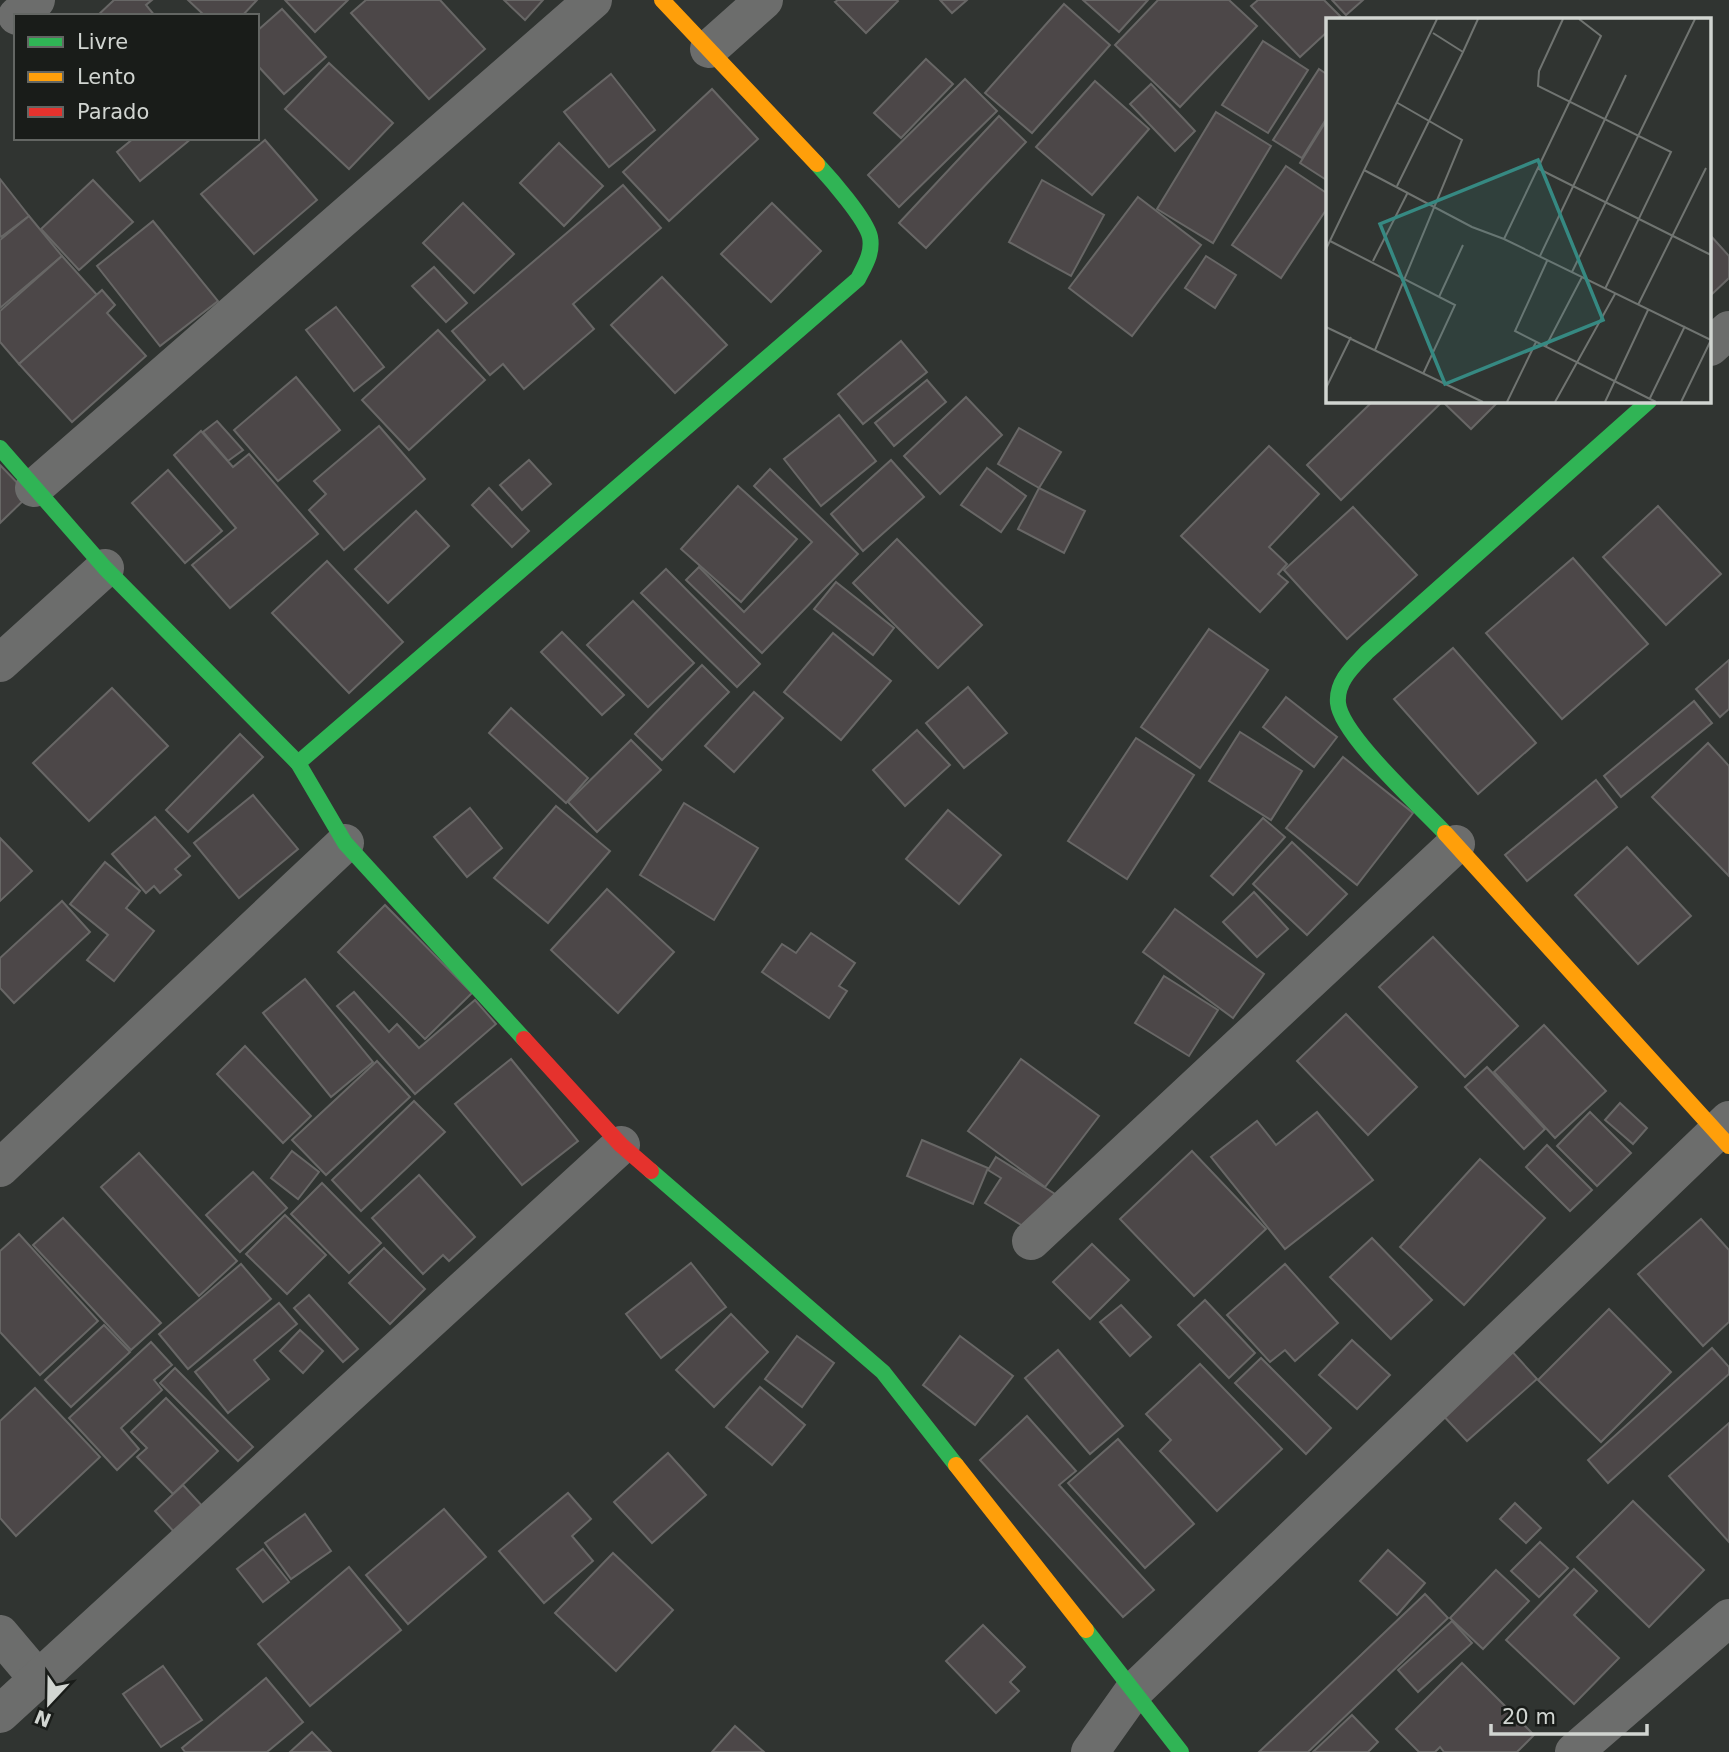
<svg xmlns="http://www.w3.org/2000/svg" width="1729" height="1752" viewBox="0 0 1729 1752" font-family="'DejaVu Sans',sans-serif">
<rect width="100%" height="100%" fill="#303431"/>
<g fill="#4c4748" stroke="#686766" stroke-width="2">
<path d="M114,0H152L146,5L155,16H97Z"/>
<path d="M188,0H257L242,16H205Z"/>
<path d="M285,0H348L315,32Z"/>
<path d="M366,0H440L485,49L429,99L351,13Z"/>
<path d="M504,0H543L525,20Z"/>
<path d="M838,0H897L898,1L866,33L835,2Z"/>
<path d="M940,0H967L952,13Z"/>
<path d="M1083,0H1148L1119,32Z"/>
<path d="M1158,0H1229L1257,26L1180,107L1115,45Z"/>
<path d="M1258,0H1324L1342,18L1328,19V31L1300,57L1251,6Z"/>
<path d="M1332,0H1363L1346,15Z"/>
<path d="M1064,4L1110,45L1032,133L985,93Z"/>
<path d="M282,9L326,57L284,94L257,65V31Z"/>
<path d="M1263,41L1308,70L1268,133L1222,105Z"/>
<path d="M926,59L953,84L901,138L874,113Z"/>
<path d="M329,63L393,123L349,169L285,109Z"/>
<path d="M1319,69L1328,75V116L1302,158L1273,140Z"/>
<path d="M611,74L655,130L609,167L564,112Z"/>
<path d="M965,79L997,111L899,207L868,175Z"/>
<path d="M1095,81L1149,129L1092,195L1036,147Z"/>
<path d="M1151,84L1195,131L1175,151L1130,104Z"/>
<path d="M712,89L758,139L669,221L623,172Z"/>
<path d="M1216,112L1271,146L1213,243L1157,209Z"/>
<path d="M999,116L1026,142L926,248L899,223Z"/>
<path d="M1328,118V181L1300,163Z"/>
<path d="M134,138H192L140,181L117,152Z"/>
<path d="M265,140L317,200L254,254L201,194Z"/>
<path d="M559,143L603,186L564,226L520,183Z"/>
<path d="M1286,166L1328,194V207L1281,278L1232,245Z"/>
<path d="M0,179L29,216L1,237L0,235Z"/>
<path d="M93,180L133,222L79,270L41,229Z"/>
<path d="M1042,180L1104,215L1071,276L1009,242Z"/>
<path d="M623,185L661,228L573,304L594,329L524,389L503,364L490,375L452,331Z"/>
<path d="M1138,197L1201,245L1132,336L1069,288Z"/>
<path d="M463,203L514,254L474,293L423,243Z"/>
<path d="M772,203L821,251L771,302L721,254Z"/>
<path d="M29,216L62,256L0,308V240Z"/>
<path d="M153,221L218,301L160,346L97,266Z"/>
<path d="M1710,235L1729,256V278L1710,296Z"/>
<path d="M62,256L97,295L19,364L0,342V311Z"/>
<path d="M1206,256L1236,275L1215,308L1185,288Z"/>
<path d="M434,267L467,303L446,322L412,286Z"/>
<path d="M662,277L727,345L675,393L611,325Z"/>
<path d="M102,290L115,305L107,313L146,356L72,422L19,364Z"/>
<path d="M336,307L384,367L354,391L306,330Z"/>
<path d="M438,330L485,380L409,450L362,400Z"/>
<path d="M901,341L927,372L863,424L838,394Z"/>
<path d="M296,377L340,430L278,481L234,430Z"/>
<path d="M927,380L946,402L894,446L875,423Z"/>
<path d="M966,397L1002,435L940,494L904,456Z"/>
<path d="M1373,401H1443L1341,500L1307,465Z"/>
<path d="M1446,401H1499L1471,429L1444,403Z"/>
<path d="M839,415L876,461L821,506L784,459Z"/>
<path d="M217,421L243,450L228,461L203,432Z"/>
<path d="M379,426L425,479L344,550L309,510L326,494L314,481Z"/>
<path d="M1019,428L1061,452L1039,488L998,464Z"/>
<path d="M201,431L233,467L249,454L318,534L230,608L192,565L236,528L174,455Z"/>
<path d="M1269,446L1319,494L1269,547L1287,564L1278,574L1288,582L1260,612L1181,536Z"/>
<path d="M529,460L551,484L522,510L500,485Z"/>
<path d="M891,460L924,497L863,551L831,514Z"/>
<path d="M0,465L29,495L0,523Z"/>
<path d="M987,468L1026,496L1001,532L961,505Z"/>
<path d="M770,469L858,554L762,653L686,580L699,567L744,612L812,542L754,486Z"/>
<path d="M168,470L222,531L185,563L132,503Z"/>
<path d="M738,486L797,539L741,602L681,549Z"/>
<path d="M489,488L529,531L512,547L472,505Z"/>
<path d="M1039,488L1085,511L1064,553L1018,529Z"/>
<path d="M1658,506L1721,574L1666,625L1603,557Z"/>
<path d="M1353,507L1417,575L1347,639L1284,570Z"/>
<path d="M416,511L449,546L388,603L355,569Z"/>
<path d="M897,539L982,625L938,668L853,583Z"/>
<path d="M1573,558L1648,644L1562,719L1486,633Z"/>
<path d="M327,561L403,642L349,693L272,613Z"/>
<path d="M666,569L760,664L737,687L641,593Z"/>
<path d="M836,582L894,628L873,655L814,609Z"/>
<path d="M633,601L694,663L648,707L587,645Z"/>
<path d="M1209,629L1268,670L1200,768L1141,727Z"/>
<path d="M562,632L624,695L602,715L541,652Z"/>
<path d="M833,633L891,681L841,740L784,692Z"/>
<path d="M1453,648L1536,743L1478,794L1394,699Z"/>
<path d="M1729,660V709L1720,717L1696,689Z"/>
<path d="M702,665L729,692L662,760L635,734Z"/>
<path d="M968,687L1007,733L964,768L926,723Z"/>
<path d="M112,688L168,746L89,821L33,763Z"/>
<path d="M754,692L783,718L734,772L705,746Z"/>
<path d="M1286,697L1337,737L1314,767L1263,727Z"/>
<path d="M1694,701L1712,723L1621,797L1604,776Z"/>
<path d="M511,708L588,778L566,803L489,733Z"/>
<path d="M917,730L950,765L905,806L873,770Z"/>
<path d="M1240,732L1302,771L1271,820L1209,781Z"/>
<path d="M240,734L263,757L188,832L166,810Z"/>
<path d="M1136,738L1194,775L1127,879L1068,841Z"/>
<path d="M631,740L661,770L597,832L568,802Z"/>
<path d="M1708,743L1729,766V876L1652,797Z"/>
<path d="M1343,757L1413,813L1357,885L1286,828Z"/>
<path d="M1596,780L1617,807L1527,881L1505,855Z"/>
<path d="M253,795L298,849L239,898L194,843Z"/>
<path d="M684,803L758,848L714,920L640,875Z"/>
<path d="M556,806L610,851L548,923L494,878Z"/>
<path d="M470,808L502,848L467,877L434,837Z"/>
<path d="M948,810L1001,855L959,904L906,859Z"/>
<path d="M155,817L190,856L175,869L181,875L160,893L154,886L146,893L112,854Z"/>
<path d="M1263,818L1285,837L1233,895L1211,876Z"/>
<path d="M0,838L32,871L0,901Z"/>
<path d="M1292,842L1347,894L1307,935L1253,884Z"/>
<path d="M1627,847L1691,916L1638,964L1575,895Z"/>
<path d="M105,862L140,891L126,908L154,931L114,981L87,960L108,935L70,904Z"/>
<path d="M607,889L674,952L618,1013L551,950Z"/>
<path d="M1254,892L1288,929L1257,957L1223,922Z"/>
<path d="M62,901L90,932L14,1003L0,988V958Z"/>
<path d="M385,905L472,993L425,1039L338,952Z"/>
<path d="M1175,909L1264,974L1233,1018L1143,952Z"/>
<path d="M811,933L855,963L839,986L847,991L829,1018L762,972L782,944L796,953Z"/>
<path d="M1433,937L1518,1026L1465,1077L1379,987Z"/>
<path d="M1164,976L1218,1010L1189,1056L1135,1023Z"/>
<path d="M305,979L373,1062L331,1097L263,1013Z"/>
<path d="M354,992L389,1032L397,1024L419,1048L475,1000L496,1024L415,1094L337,1006Z"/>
<path d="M1346,1014L1417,1087L1368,1135L1297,1061Z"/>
<path d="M1544,1025L1606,1091L1555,1138L1494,1072Z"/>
<path d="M245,1046L311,1116L283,1143L217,1074Z"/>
<path d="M511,1059L578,1141L522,1185L455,1104Z"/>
<path d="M1021,1059L1099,1116L1045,1187L968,1131Z"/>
<path d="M377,1061L410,1097L326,1175L292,1140Z"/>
<path d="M1487,1067L1545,1129L1524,1149L1465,1087Z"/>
<path d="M414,1101L445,1132L361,1211L332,1180Z"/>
<path d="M1620,1103L1647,1128L1633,1144L1605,1120Z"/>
<path d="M1317,1112L1373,1180L1285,1249L1211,1157L1257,1121L1276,1145Z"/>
<path d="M1590,1112L1631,1153L1597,1186L1557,1146Z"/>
<path d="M922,1140L988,1168L973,1204L907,1176Z"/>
<path d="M1547,1145L1592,1190L1570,1211L1526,1167Z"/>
<path d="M292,1151L319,1172L298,1199L271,1178Z"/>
<path d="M1192,1151L1266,1229L1194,1296L1120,1219Z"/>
<path d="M139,1153L237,1261L199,1296L101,1187Z"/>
<path d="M996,1157L1055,1194L1031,1231L985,1203L1001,1178L988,1170Z"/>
<path d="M1480,1159L1545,1218L1464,1305L1400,1247Z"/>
<path d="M253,1172L287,1208L240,1252L206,1215Z"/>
<path d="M419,1175L475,1237L449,1261L443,1255L423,1274L372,1218Z"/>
<path d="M322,1183L381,1243L349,1273L291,1214Z"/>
<path d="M285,1215L326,1255L287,1294L246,1254Z"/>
<path d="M63,1218L161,1323L131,1350L33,1245Z"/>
<path d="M1701,1219L1729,1250V1322L1703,1346L1638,1274Z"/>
<path d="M19,1234L98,1321L40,1375L0,1332V1251Z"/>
<path d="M1372,1238L1432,1300L1391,1339L1330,1277Z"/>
<path d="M1092,1244L1129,1280L1090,1319L1053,1282Z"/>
<path d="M384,1248L425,1289L390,1324L349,1283Z"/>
<path d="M691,1263L726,1307L661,1358L626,1314Z"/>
<path d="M241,1264L271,1299L188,1369L159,1334Z"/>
<path d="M1285,1264L1338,1323L1295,1361L1285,1350L1270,1362L1227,1315Z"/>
<path d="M309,1295L358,1349L343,1362L294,1308Z"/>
<path d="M1205,1300L1255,1353L1229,1378L1178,1325Z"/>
<path d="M279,1303L297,1324L254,1360L269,1379L228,1413L195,1372Z"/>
<path d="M1121,1305L1151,1337L1130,1356L1100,1322Z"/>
<path d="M1609,1309L1671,1372L1601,1442L1538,1380Z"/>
<path d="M731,1314L768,1352L714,1407L676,1370Z"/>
<path d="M104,1325L130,1352L71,1407L45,1380Z"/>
<path d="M300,1330L323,1351L303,1373L280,1351Z"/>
<path d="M797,1336L834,1363L802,1407L765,1379Z"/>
<path d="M960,1336L1013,1376L975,1425L923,1385Z"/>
<path d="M1352,1340L1390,1375L1357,1409L1319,1375Z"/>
<path d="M151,1342L172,1365L154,1380L162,1390L121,1428L139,1449L117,1470L69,1418Z"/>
<path d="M1508,1347L1537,1379L1467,1441L1438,1410Z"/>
<path d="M1712,1348L1729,1367V1374L1608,1483L1588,1460Z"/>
<path d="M1058,1350L1123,1426L1090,1454L1025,1378Z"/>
<path d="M1261,1358L1331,1428L1306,1454L1235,1383Z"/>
<path d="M1200,1364L1282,1449L1217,1511L1160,1451L1171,1440L1146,1414Z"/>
<path d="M175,1368L253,1447L238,1461L160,1383Z"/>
<path d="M760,1387L805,1425L772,1465L726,1427Z"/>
<path d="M35,1388L100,1457L16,1536L0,1518V1421Z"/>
<path d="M166,1398L218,1451L173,1494L137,1457L147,1448L131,1432Z"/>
<path d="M1027,1416L1076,1471L1059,1485L1154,1590L1123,1617L980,1460Z"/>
<path d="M1729,1423V1542L1669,1476Z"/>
<path d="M1118,1439L1194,1524L1145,1568L1068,1483Z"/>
<path d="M668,1453L706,1495L652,1543L614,1502Z"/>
<path d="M183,1485L204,1508L176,1534L155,1511Z"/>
<path d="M568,1493L591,1519L572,1536L593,1561L544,1603L499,1551Z"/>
<path d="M1633,1501L1704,1570L1649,1627L1577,1557Z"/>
<path d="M1515,1503L1541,1528L1526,1543L1500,1519Z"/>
<path d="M444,1509L486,1557L408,1624L366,1575Z"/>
<path d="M305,1514L331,1551L291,1579L265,1543Z"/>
<path d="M1540,1542L1568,1568L1539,1597L1511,1571Z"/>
<path d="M263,1549L289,1582L263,1602L237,1569Z"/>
<path d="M1388,1550L1425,1583L1397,1615L1360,1581Z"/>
<path d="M613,1553L673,1610L616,1671L555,1613Z"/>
<path d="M349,1567L401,1630L310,1706L258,1644Z"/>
<path d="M1574,1569L1597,1591L1574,1615L1619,1658L1574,1704L1506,1640Z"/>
<path d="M1496,1570L1529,1601L1483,1649L1450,1618Z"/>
<path d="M1425,1594L1448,1618L1308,1752H1259Z"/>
<path d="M1452,1621L1472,1643L1418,1692L1398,1670Z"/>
<path d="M983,1625L1025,1667L1010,1682L1019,1691L996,1713L946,1661Z"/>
<path d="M1462,1663L1534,1735L1517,1752H1444L1440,1747L1435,1752H1419L1396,1729Z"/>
<path d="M163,1666L202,1720L161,1747L123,1694Z"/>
<path d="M266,1678L303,1722L267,1752H185L182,1748Z"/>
<path d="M1352,1715L1378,1742L1368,1752H1313Z"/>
<path d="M735,1726L764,1752H712Z"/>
<path d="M312,1732L331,1752H290Z"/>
</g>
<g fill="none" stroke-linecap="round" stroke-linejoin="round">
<g stroke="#6c6d6c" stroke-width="38">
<path d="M17,16L36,0"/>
<path d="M709,49L764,0"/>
<path d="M1710,347L1729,330"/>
<path d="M34,488L593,0"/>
<path d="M0,663L105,568"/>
<path d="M0,1168L345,843"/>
<path d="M1031,1241L1456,844"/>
<path d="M0,1634L38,1679"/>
<path d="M0,1714L621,1145"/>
<path d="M1090,1752L1132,1693L1729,1120"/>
<path d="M1574,1752L1729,1618"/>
</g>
<g stroke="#30b455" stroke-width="16">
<path d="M0,448L105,568L298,763L345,843L524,1039"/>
<path d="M298,763L858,279C865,265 873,253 870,237C866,219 830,178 817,164"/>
<path d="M1445,833C1421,807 1341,735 1338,703C1336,681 1354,666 1367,652L1649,401"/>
<path d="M651,1171L883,1372L956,1465"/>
<path d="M1086,1630L1181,1752"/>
</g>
<g stroke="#ff9f0a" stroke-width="16">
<path d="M662,0L817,164"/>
<path d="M1445,833L1729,1146"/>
<path d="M956,1465L1086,1630"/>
</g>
<path stroke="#e5322d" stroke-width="16" d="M524,1039L621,1145L651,1171"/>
</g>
<g transform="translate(1326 18)">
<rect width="385" height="385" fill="#303431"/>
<path fill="none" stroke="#707471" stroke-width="2" d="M237,1L213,53L212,68L345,134L279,271M137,34L152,1M211,150L385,237M38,152L146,209L178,221L385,322L355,384M71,168L137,34L107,15M178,221L275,18L253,1M4,223L129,287L97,356M0,231L111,1M214,238L300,57M47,243L82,174M221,243L189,313L330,384M246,254L369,1M113,279L137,227M312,287L380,150M0,309L157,384M220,328L256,259M49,332L136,122L70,84M0,370L25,319M324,380L359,308M181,384L210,324M229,384L289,276M279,384L322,292"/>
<path fill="#368982" fill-opacity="0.15" stroke="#368982" stroke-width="3.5" d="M212,142L277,302L119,366L54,206Z"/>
<rect width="385" height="385" fill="none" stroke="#d1d5d1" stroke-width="3.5"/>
</g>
<rect x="14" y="14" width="245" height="126" fill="#191c19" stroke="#636663" stroke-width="2"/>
<rect x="28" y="37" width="35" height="10" fill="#30b455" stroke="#636663" stroke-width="2"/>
<text x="77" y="49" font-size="21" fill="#d1d5d1">Livre</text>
<rect x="28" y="72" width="35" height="10" fill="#ff9f0a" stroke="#636663" stroke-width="2"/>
<text x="77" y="84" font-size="21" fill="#d1d5d1">Lento</text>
<rect x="28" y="107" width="35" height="10" fill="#e5322d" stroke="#636663" stroke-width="2"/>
<text x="77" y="119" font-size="21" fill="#d1d5d1">Parado</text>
<g transform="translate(49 1703) rotate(202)" stroke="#191c19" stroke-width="5" paint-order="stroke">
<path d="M0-5L12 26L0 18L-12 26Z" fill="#d1d5d1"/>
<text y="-10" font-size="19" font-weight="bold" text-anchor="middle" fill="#d1d5d1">N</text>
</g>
<path d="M1491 1724v10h156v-10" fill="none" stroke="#d1d5d1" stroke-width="3.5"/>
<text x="1502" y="1724" font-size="21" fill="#d1d5d1" stroke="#191c19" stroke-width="5" paint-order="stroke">20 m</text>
</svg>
